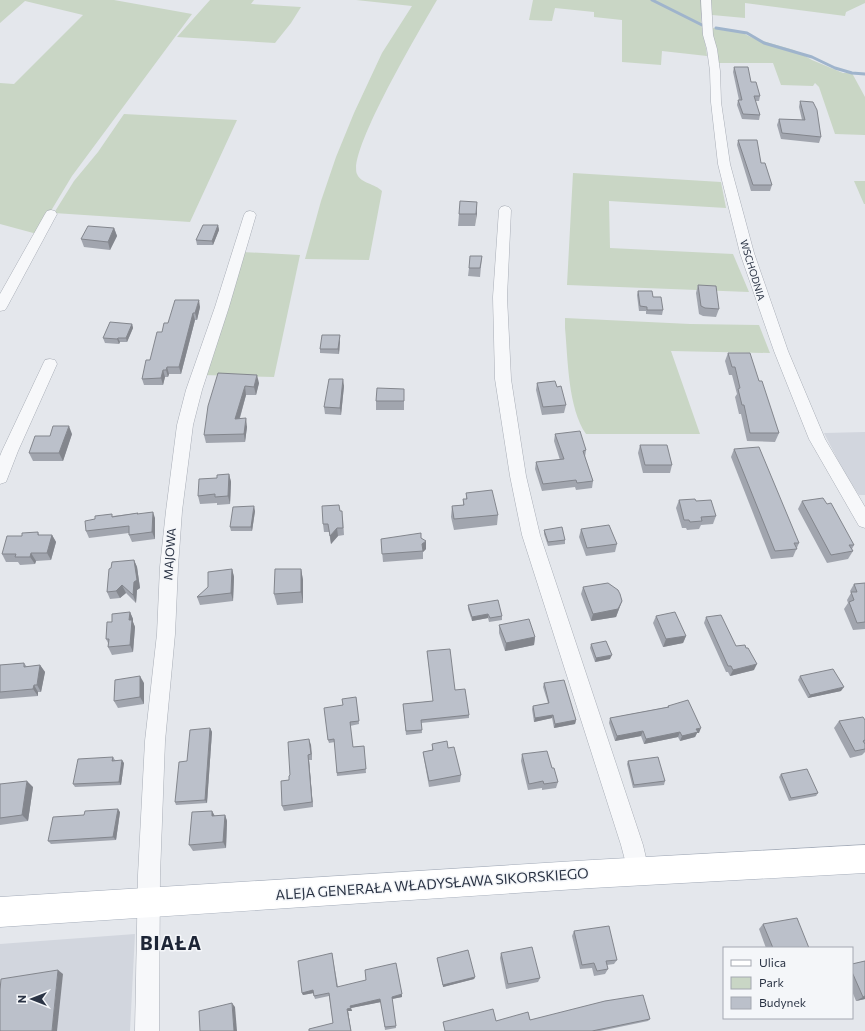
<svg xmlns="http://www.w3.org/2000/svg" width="865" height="1031" viewBox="0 0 865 1031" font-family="Commissioner,sans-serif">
<rect width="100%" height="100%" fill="#e4e7ec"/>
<g fill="#d2d6de">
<path d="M865,432V495H859L845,474L824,433Z"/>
<path d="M135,934L130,1031H0V944Z"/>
</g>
<g fill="#c9d6c5">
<path d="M0,0H114L192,14L72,176L37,234L0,224V83L14,84L83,15L25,1L0,23Z"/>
<path d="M210,0H254L251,4L301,7L291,23L275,43L177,37Z"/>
<path d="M356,0H437C422,26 347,152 357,174C360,183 376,184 382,191L369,260L305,259L321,201L336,157L354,113L382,53L412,6Z"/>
<path d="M533,0H865V3L846,12L845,16L745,3V18L701,14C700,28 706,41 707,56L662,51L661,65L622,62V20L594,17V12L555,8L552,21L529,20Z"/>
<path d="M712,28L736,30L753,38L794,50L812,60L843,73H852L865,97V135L835,134L819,87L815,83L813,86L781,85L773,63H718Z"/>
<path d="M124,114L237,120L190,222L54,213L74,181L98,152Z"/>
<path d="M573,173L721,182L726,208L609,201L610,248L733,254L749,292L567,285Z"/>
<path d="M854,181H865V204H864Z"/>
<path d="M242,252L300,255L274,377L203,375Z"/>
<path d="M565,318L690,324L759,325L770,353L671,351L700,434H586C568,408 568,360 565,328Z"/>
</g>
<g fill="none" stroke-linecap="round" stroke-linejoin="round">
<g stroke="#9fb4cc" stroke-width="3">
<path d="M652,0L702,25"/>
<path d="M716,28L747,33L764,43L812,57L835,68L852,73L865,74"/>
</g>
<g stroke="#a9aeb7" stroke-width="1">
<g id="minor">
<path d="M701,0H711L713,35L717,49L720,71L721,102L730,164L754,253L788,351L825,439L865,507V528L859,526L809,439L774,351L740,253L718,164L711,102L710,71L707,49L703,35Z"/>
<path d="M505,206L509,207L511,210L507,297L511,379L526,476L540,535L643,845L649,871L646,879L638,882L630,879L621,845L522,535L510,476L495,379L493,297L499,210L501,207Z"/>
<path d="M51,210L55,211L57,214L7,307L5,310L0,311V294L45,214L47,211Z"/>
<path d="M250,211L254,212L256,215L229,307L202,390L193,425L182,511L178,567L175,634L165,741L160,875L159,1031H135L138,875L145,741L157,634L160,567L166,511L177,425L186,390L215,307L244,215L246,212Z"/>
<path d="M50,359L55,360L57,364L18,451L6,482L0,484V456L2,451L43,364L45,360Z"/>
</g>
</g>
<g stroke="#a3abb8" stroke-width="1">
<path id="major" d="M865,845V873L592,888L0,927V897L592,860Z"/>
</g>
<use href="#minor" fill="#f7f8fa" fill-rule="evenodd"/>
<use href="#major" fill="#fff" fill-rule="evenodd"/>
</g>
<g fill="#a1a5ae">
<path d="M734,67L751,82L760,96L759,101H755L760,115L759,120L742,119L737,105L738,100H739L733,72Z"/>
<path d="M800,101L821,137L819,143L781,139L777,125L779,119L802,120L799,107Z"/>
<path d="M738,140L761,163L772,185L770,191H751L737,145Z"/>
<path d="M477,202L475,226H458L459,214Z"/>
<path d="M218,225L219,230L213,245H197L196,240Z"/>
<path d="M114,228L117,236L110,250L84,247L81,239Z"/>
<path d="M482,256L480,277L468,276L469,268Z"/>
<path d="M698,285L719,309L716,317L703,316L699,314L696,293Z"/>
<path d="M638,291L653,297L663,310L662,315L646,314V311H639L637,295Z"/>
<path d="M200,307L197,320H195L181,374H169L168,377H165L163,385H144L142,379L162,332L168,323Z"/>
<path d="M132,324L133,328L127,342H120L119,344L105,343L103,338Z"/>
<path d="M340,340L339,354L320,353V349Z"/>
<path d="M728,353L759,381L779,433L775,442L747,441L741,414H739L735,397L737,394L732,375H729L725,361Z"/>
<path d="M218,373L259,383L256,395H246L240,418L247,427L245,442L206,443L204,435Z"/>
<path d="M537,383L557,387L566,405L564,413L542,415L536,390Z"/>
<path d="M344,386L341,415L325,414L324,407Z"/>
<path d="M404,389V410H376V401Z"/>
<path d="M72,434L63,461H33L29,453L50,436Z"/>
<path d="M555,434L586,450L585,457L593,481L592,488L576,490L575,487L542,491L535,469L536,462L560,460L554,441Z"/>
<path d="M640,445L672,465L670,473H643L638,453Z"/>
<path d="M734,449L799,543L793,557L771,559L731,457Z"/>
<path d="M229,474L231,482L230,504L217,505V503L200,504L198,496L217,478Z"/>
<path d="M466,493L498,515L497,525L454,530L451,517L452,506L463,505V499H466Z"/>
<path d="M679,500L696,501L716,516L713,524L701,525L699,529L687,530L686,528H682L676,508Z"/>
<path d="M802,501L827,504L854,545L852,549L853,551L848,559L827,563L798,509Z"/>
<path d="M255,511L252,531H231L230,527Z"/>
<path d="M340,511L343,519L344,535L338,536L331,544L329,532H324L323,524Z"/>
<path d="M138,513V514L155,518V539L132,542L129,535V533L89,538L86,531L113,516Z"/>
<path d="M581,529L617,544L615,552L586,556L579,537Z"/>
<path d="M544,530L565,540V544L548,546L544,534Z"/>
<path d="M38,532L39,535H52L56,542L51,560L36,561L35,564L20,565L18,562H6L2,554L22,536Z"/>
<path d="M421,538L426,549L423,552V559L383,562L381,539Z"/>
<path d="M134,560L137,567L140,588L137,590L136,603L126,593L120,598L110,599L107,592L111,568Z"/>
<path d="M232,569L234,577L233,601L200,605L197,597Z"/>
<path d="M301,569L303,580V603L277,605L274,594Z"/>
<path d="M865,583V630V629L853,630L844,609L848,603L847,600L851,593L850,591L854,584Z"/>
<path d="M583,587L622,601L616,617L591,621L581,594Z"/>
<path d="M468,605L502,616V620L489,622L488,618L472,621L468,609Z"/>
<path d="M130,612L133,619V622L135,627L133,652L112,655L108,647V643L106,639L112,622Z"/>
<path d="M656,616L686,636L683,643L663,647L653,623Z"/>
<path d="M706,617L736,646L754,670L730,676L728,672H726L704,623Z"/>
<path d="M499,625L535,637L534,645L505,651L499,633Z"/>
<path d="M591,644L610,659L595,662L590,648Z"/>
<path d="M427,651L455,690L469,715V718L421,723L422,733L406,735L403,704L433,701Z"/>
<path d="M24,663L27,667L40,665L45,672L41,692H38V696L0,699V665Z"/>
<path d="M800,676L841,691L808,698L798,680Z"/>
<path d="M144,683V704L118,708L114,701Z"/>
<path d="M544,683L576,720L575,724L554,728L552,718L534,722L532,709L533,706L548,703L543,687Z"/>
<path d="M356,697L359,724L350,726L353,747L364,746L366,773L337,776L335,742L329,743L328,740L343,705Z"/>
<path d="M668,706L699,733H697L695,737L680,741L678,737L644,744L641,736L615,741L609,723L610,718L667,707Z"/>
<path d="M865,720V752L862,755L850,758L834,728L839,721Z"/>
<path d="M210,728L212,732L207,803L176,805L175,802Z"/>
<path d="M432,744L448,748L461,775L460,782L429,787L424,759L423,752L432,750Z"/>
<path d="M311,745L312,760H309L313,807L284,811L282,806L289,780L290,775Z"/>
<path d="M522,754L558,782L556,788L542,790V788L528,790L521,761Z"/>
<path d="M113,757L115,760L124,763L121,785L75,787L73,784Z"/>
<path d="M628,761L665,781L664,785L633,788L627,764Z"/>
<path d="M781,774L818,793L816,796L789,801L779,777Z"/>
<path d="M0,784L33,787L28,821L0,825Z"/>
<path d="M212,811L215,816L225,815L227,821L226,848L193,851L189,845Z"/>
<path d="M120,812L116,840L51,844L48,841L84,815Z"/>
<path d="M763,924L809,948H766L759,929Z"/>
<path d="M574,931L617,960L614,964L607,965L608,969L605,974L594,976L592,968L580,969L572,936Z"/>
<path d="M332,953L338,987L402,997L392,999L396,1028L385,1030L381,1002L351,1008L352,1011H348L351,1031H309L333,1023L329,996L315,999L313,993L303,995L302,993Z"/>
<path d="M501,953L540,978L538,982L506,989L500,958Z"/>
<path d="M437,958L475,977L474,979L443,987Z"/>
<path d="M865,961V999L856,1001L852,991V964Z"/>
<path d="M650,1019L648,1021L600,1031H445L443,1024V1022L496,1021Z"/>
</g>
<g fill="#83868d">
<path d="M477,202V214L475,226Z"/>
<path d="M218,225L219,230L213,245L212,241Z"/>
<path d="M114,228L117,236L110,250L108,242Z"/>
<path d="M199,300L200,307L197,320L195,313Z"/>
<path d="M193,313L195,320L181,374L179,367Z"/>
<path d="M132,324L133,328L127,342L126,338Z"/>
<path d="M340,335V340L339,354L338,349Z"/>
<path d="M118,338L120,342L119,344L117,339Z"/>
<path d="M167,367L169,374L168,377L166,370Z"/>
<path d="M163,370L165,377L163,385L161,378Z"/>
<path d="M257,375L259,383L256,395L254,387Z"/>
<path d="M343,379L344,386L341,415L340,408Z"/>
<path d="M245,386L246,395L237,427L235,419Z"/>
<path d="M246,418L247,427L245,442L244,434Z"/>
<path d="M69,426L72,434L63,461L59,453Z"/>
<path d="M229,474L231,482L230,504L228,496Z"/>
<path d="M254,506L255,511L252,531L251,527Z"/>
<path d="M153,512L155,518V539L152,532Z"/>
<path d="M337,528L338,536L331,544L330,536Z"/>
<path d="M52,535L56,542L51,560L47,553Z"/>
<path d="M426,541V549L423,552L422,544Z"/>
<path d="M31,553L36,561L35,564L30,557Z"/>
<path d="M134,560L137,567L140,588L137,590L136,603L133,595Z"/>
<path d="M232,569L234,577L233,601L231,593Z"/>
<path d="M301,569L303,580V603L301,592Z"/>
<path d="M122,585L126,593L120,598L116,591Z"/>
<path d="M622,601L616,617L591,621L593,614Z"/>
<path d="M130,612L133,619V622L135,627L133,652L130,645L129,620Z"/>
<path d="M488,614V618L472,621V617Z"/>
<path d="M686,636L683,643L663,647L666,639Z"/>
<path d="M535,637L534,645L505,651L506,643Z"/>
<path d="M612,655L610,659L595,662L596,658Z"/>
<path d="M757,664L754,670L730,676L733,670Z"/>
<path d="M40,665L45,672L41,692L37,685Z"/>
<path d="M140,676L144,683V704L140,697Z"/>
<path d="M34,685L38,692V696L33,689Z"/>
<path d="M844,687L841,691L808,698L810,695Z"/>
<path d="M553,715L552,718L534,722L535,718Z"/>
<path d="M576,720L575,724L554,728L555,724Z"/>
<path d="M210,728L212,732L207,803L205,800Z"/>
<path d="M701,728L699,733H697L695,737L680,741L682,736L696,729Z"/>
<path d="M643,731L641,736L615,741L617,736Z"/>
<path d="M680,732L678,737L644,744L646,739Z"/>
<path d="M309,739L311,745L312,760L311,754Z"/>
<path d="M308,755L309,760L313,807L312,802Z"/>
<path d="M122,760L124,763L121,785L119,782Z"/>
<path d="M27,781L33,787L28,821L22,815Z"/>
<path d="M118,809L120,812L116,840L113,837Z"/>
<path d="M212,811L215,817L212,816Z"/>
<path d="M225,815L227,821L226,848L223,842Z"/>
<path d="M58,970L63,974L57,1031H52Z"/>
<path d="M475,977L474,979L443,987V985Z"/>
<path d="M313,990L314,993L303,995L302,993Z"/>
<path d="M402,994V997L392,999V997Z"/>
<path d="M865,996V999L856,1001L863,997Z"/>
<path d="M380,999L381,1002L351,1008L350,1006Z"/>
<path d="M232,1003L235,1007L237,1031H234Z"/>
<path d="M351,1008L352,1011H348L351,1031L347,1009Z"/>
</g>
<g fill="#bbc0ca" stroke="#83868d">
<path d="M734,67H748L751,82H756L760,96H754L760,115L743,114L738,100H742Z"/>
<path d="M800,101L813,102L817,110L821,137L782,133L779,119L805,120Z"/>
<path d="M738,140H757L761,163H765L772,185H753Z"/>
<path d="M460,201L477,202L476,214H459Z"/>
<path d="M203,225H218L212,241L196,240Z"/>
<path d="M88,226L114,228L108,242L81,239Z"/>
<path d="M470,256H482L480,268H469Z"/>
<path d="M698,285L716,286L719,309L705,308L701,306Z"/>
<path d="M638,291H652L653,297H661L663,310H647V307L640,306Z"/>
<path d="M175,300H199L195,313H193L179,367H167L166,370H163L161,378L142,379L146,360H150L157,332H162L164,323H168Z"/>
<path d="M110,322L132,324L126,338H118L117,339L103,338Z"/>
<path d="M322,335H340L338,349H320Z"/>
<path d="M728,353H750L759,381H762L779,433H750L744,405H742L738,389L740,388L735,367H732Z"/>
<path d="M218,373L257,375L254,387L245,386L235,419L246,418L244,434L204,435L208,406Z"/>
<path d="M329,379H343L340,408L324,407Z"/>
<path d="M555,381L557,387L561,386L566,405L543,407L537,383Z"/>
<path d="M377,388L404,389V401H376Z"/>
<path d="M53,426H69L59,453H29L35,436H50Z"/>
<path d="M580,431L586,450L583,451L593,481L577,483L576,480L543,484L536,462L564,459L555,434Z"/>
<path d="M640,445H667L672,465H645Z"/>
<path d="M759,447L799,543H794L797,549L775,551L734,449Z"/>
<path d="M229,474L228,496L215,497V494L198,496L199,479L217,478V475Z"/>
<path d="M492,490L498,515L454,519L452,506L464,505L463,499H467L466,493Z"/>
<path d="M823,498L827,504L831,503L854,545H849L853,551L831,555L802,501Z"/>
<path d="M695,499L696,501L711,500L716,516L701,517L702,521L690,522L689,520H684L679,500Z"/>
<path d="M339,505L340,511H342L343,528H337L330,536L328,524H323L322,506Z"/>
<path d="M254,506L251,527H230L233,507Z"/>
<path d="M153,512L152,532L129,535V526L86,531L85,521L95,519V516L112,514V517L138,513L137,514Z"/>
<path d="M609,525L617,544L587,548L581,529Z"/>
<path d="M562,527L565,540L548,542L544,530Z"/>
<path d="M38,532V535H52L47,553H31L30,557H15L16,554H2L7,536H22V533Z"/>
<path d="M421,533V538L426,541L422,544L423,551L382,554L381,539Z"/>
<path d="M134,560L137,580L134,582L133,595L122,585L116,591L107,592L109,569L111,568L112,562Z"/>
<path d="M232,569L231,593L197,597L208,587V572Z"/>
<path d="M275,569H301V592L274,594Z"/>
<path d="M608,583L618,590L620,594L622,601L618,609L593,614L583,587Z"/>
<path d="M865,583V622L857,623L849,602L854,600L851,592H857L854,584Z"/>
<path d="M498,600L502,616L490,618L488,614L472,617L468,605Z"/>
<path d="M130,612L129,620H132L130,645L108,647L109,639H106L107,622H112V614Z"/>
<path d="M675,612L686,636L666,639L656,616Z"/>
<path d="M721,615L736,646L745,645L746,648H748L757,664L733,670L731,666H728L706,617Z"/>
<path d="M529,619L535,637L506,643L499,625Z"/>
<path d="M606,641L612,655L596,658L591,644Z"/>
<path d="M450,649L455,690L465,689L469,715L421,720L422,730L406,731L403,704L433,701L427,651Z"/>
<path d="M24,663V667L40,665L37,685H34L33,689L0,692V665Z"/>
<path d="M833,669L844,687L810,695L800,676Z"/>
<path d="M140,676V697L114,701L115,680Z"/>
<path d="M564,680L576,720L555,724L553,715L535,718L533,706L549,703L544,683Z"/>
<path d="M356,697L359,721L350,722L353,747L364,746L366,769L337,773L334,739L328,740L324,708L343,705L342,699Z"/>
<path d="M688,700L701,728L696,729L698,732L682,736L680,732L646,739L643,731L617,736L610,718L669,707L668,706Z"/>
<path d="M863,717L865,720V740L863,741L865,744V749L855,751L839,721Z"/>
<path d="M210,728L205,800L175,802L179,762L187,761L190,730Z"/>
<path d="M309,739L311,754L308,755L312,802L282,806L281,781L289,780V776L290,775L288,742Z"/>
<path d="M447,741L448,748L454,747L461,775L429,781L423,752L433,750L432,744Z"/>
<path d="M547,751L552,768H554L558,782L544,784L543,781L529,784L522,754Z"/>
<path d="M113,757L112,761L122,760L119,782L73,784L78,759Z"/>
<path d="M658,757L665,781L634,785L628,761Z"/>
<path d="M807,769L818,793L791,798L781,774Z"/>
<path d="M27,781L22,815L0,818V784Z"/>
<path d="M118,809L113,837L48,841L53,817L84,815L85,811Z"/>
<path d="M212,811V816L225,815L223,842L189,845L192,812Z"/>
<path d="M797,918L809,948H773L763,924Z"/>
<path d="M609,926L617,960L606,961L608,969L597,971L594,963L582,965L574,931Z"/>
<path d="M532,947L540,978L508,984L501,953Z"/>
<path d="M468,950L475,977L443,985L437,958Z"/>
<path d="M332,953L337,987L366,980L365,970L396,963L402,994L392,997L396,1026L385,1027L380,999L350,1006L351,1008L347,1009L351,1031H309V1029L333,1023L329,993L314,996L313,990L302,993L298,961Z"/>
<path d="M865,961V996L863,997L852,972V964Z"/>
<path d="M58,970L52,1031H0V990L1,979Z"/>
<path d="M643,995L650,1019L592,1031H445L443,1022L493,1009L496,1021L528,1012L530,1020L605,1001Z"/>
<path d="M232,1003L234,1031H200L199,1011Z"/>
</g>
<g text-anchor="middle" stroke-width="3" stroke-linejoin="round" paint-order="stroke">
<g font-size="10" fill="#2b3445" stroke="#f4f6f9">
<text transform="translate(753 270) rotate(73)" y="4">WSCHODNIA</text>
</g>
<g font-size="12" fill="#2b3445" stroke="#f4f6f9">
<text transform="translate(170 554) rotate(-86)" y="4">MAJOWA</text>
</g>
<g font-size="14" fill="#2b3445" stroke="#f4f6f9">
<text transform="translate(432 884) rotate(-4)" y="5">ALEJA GENERAŁA WŁADYSŁAWA SIKORSKIEGO</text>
</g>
<g font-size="19" font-weight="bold" letter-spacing="1" fill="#1d2536" stroke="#f4f6f9">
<text x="171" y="950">BIAŁA</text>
</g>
</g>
<rect x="723" y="947" width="130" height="72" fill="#f4f6f9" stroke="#a4a8b1"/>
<rect x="731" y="960" width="20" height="6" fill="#ffffff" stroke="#a4a8b1"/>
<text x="759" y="967" font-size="12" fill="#2b3445">Ulica</text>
<rect x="731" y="977" width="20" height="12" fill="#c9d6c5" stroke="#a4a8b1"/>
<text x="759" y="987" font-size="12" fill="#2b3445">Park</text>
<rect x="731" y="997" width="20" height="12" fill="#bbc0ca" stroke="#a4a8b1"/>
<text x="759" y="1007" font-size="12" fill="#2b3445">Budynek</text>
<g transform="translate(32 999) rotate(270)" stroke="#f4f6f9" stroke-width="3" paint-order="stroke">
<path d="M0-3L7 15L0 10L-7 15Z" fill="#2b3445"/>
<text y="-6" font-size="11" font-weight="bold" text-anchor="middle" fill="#2b3445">N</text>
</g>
</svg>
